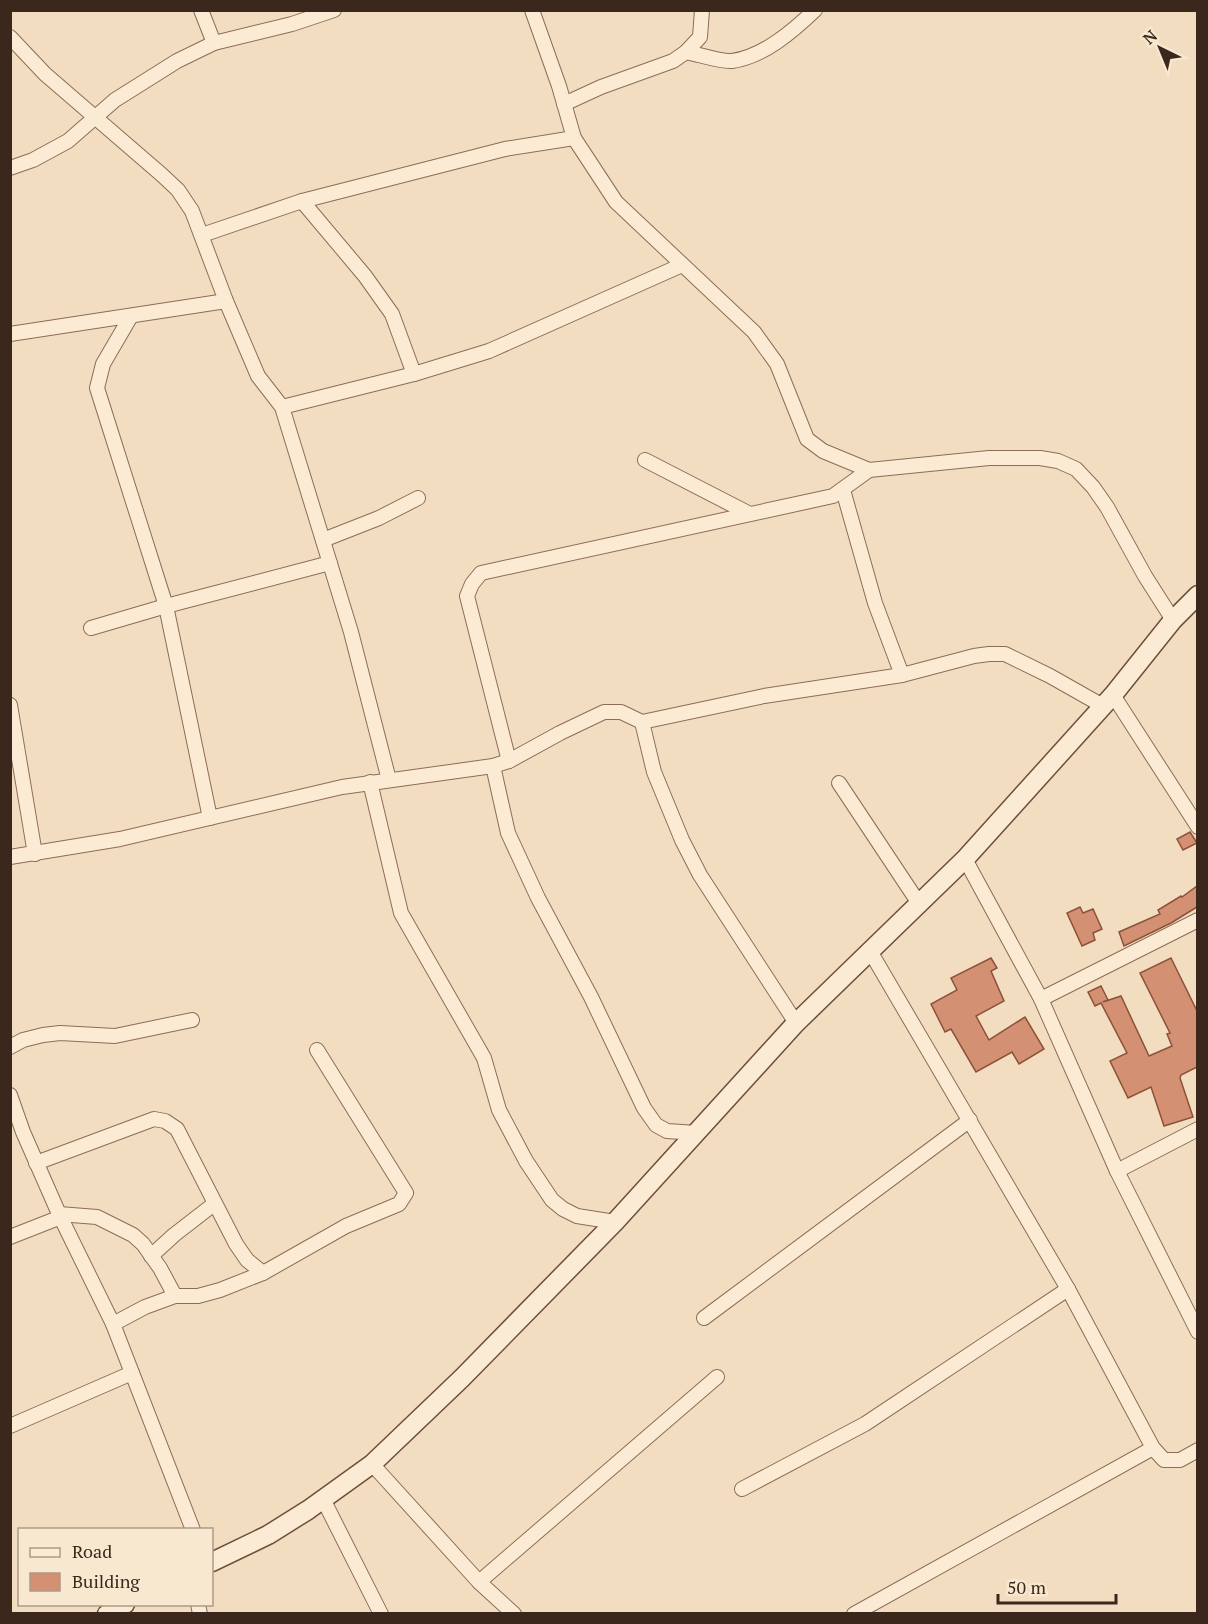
<svg xmlns="http://www.w3.org/2000/svg" width="1208" height="1624" viewBox="0 0 1208 1624" font-family="'PT Serif',serif">
<rect width="100%" height="100%" fill="#f2ddc0"/>
<g fill="#d39072" stroke="#8d513a" stroke-width="1.5">
<path d="M1190,832L1197,843L1183,850L1177,839Z"/>
<path d="M1197,886V907L1171,923L1124,946L1119,932L1160,914L1158,910L1181,896L1182,897Z"/>
<path d="M1080,907L1083,913L1093,909L1102,929L1093,933L1095,940L1082,946L1067,913Z"/>
<path d="M991,958L997,968L991,971L1004,1001L976,1016L989,1040L1025,1017L1044,1049L1019,1064L1012,1052L976,1072L951,1029L945,1032L931,1004L957,990L951,978Z"/>
<path d="M1171,958L1197,1011V1067L1181,1075L1180,1078L1193,1117L1164,1126L1151,1087L1128,1098L1110,1061L1127,1053L1101,1003L1095,1006L1088,992L1101,986L1108,1000L1103,1002L1121,996L1149,1056L1172,1046L1167,1034L1170,1033L1140,973Z"/>
</g>
<g fill="none" stroke-linecap="round" stroke-linejoin="round">
<g stroke="#8c6d56" stroke-width="16">
<g id="street">
<path d="M201,10L214,43"/>
<path d="M532,10L559,86L574,138L616,202L754,332L777,364L807,439L823,451L869,470L989,458H1040L1058,461L1076,469L1093,487L1107,507L1145,576L1173,620"/>
<path d="M10,37L45,74L162,175L178,190L192,211L226,301L258,376L282,407L351,632L389,780"/>
<path d="M686,52C698,54 720,62 732,61C763,57 793,31 815,10"/>
<path d="M564,104L601,87L673,61L686,52L700,37L702,10"/>
<path d="M10,168L33,160L68,141L115,100L177,61L214,43L292,24L334,10"/>
<path d="M302,201L365,276L392,314L414,374"/>
<path d="M202,235L302,201L505,149L574,138"/>
<path d="M131,316L103,364L97,388L166,606L210,818"/>
<path d="M10,334L226,301"/>
<path d="M282,407L414,374L489,351L682,265"/>
<path d="M645,460L750,514"/>
<path d="M843,490L875,603L902,675"/>
<path d="M323,540L379,518L418,498"/>
<path d="M91,628L166,606L330,563"/>
<path d="M1113,695L1198,827"/>
<path d="M10,705L35,854"/>
<path d="M642,722L654,772L682,840L700,875L796,1023"/>
<path d="M509,761L467,596L472,584L481,573L833,496L869,470"/>
<path d="M493,766L508,833L538,898L591,997L644,1108L656,1125L667,1131L696,1133"/>
<path d="M370,782L401,913L484,1058L499,1110L526,1161L552,1200L563,1209L577,1216L615,1222"/>
<path d="M839,783L918,902"/>
<path d="M10,857L120,839L342,787L493,766L509,761L560,733L604,712H621L642,722L764,696L902,675L974,656L989,654H1005L1050,676L1103,706"/>
<path d="M965,859L1041,999L1117,1171L1198,1332"/>
<path d="M870,951L1068,1289L1153,1448L1164,1460H1180L1198,1450"/>
<path d="M1041,999L1198,920"/>
<path d="M10,1047L23,1040L43,1035L60,1033L115,1036L192,1020"/>
<path d="M10,1095L23,1132L59,1214L113,1324L193,1530"/>
<path d="M36,1163L154,1119L165,1121L177,1129L236,1244L247,1260L263,1273"/>
<path d="M1117,1171L1198,1129"/>
<path d="M59,1214L97,1217L133,1235L143,1244L160,1268L175,1296"/>
<path d="M10,1237L61,1217"/>
<path d="M151,1256L174,1235L214,1204"/>
<path d="M704,1318L970,1120"/>
<path d="M113,1324L145,1307L175,1296H198L220,1290L263,1273L346,1226L399,1204L406,1193L317,1050"/>
<path d="M10,1426L132,1373"/>
<path d="M372,1464L479,1582L514,1614"/>
<path d="M742,1489L865,1424L1068,1289"/>
<path d="M323,1499L381,1614"/>
<path d="M479,1582L717,1377"/>
<path d="M198,1604L200,1614"/>
<path d="M854,1614L1153,1448"/>
</g>
</g>
<g stroke="#6e4e3a" stroke-width="21">
<g id="secondary">
<path d="M212,1562L268,1535L308,1510L372,1464L462,1378L615,1222L796,1023L965,859L1113,695L1173,620L1198,595"/>
<path d="M107,1614L125,1604"/>
</g>
</g>
<use href="#street" stroke="#fcebd4" stroke-width="14"/>
<use href="#secondary" stroke="#fcebd4" stroke-width="18"/>
</g>
<rect width="1208" height="1624" fill="none" stroke="#3b271c" stroke-width="24"/>
<rect x="18" y="1528" width="195" height="78" fill="#f8e8d0" stroke="#ac9b88" stroke-width="1.5"/>
<rect x="30" y="1548" width="30" height="9" fill="#fcebd4" stroke="#ac9b88" stroke-width="1.5"/>
<text x="72" y="1558" font-size="18" fill="#3b271c">Road</text>
<rect x="30" y="1573" width="30" height="18" fill="#d39072" stroke="#ac9b88" stroke-width="1.5"/>
<text x="72" y="1588" font-size="18" fill="#3b271c">Building</text>
<g transform="translate(1160 48) rotate(317)" stroke="#f8e8d0" stroke-width="4.5" paint-order="stroke">
<path d="M0-4.5L10 22L0 15L-10 22Z" fill="#3b271c"/>
<text y="-9" font-size="16" font-weight="bold" text-anchor="middle" fill="#3b271c">N</text>
</g>
<path d="M998 1594v9h118v-9" fill="none" stroke="#3b271c" stroke-width="3"/>
<text x="1007" y="1594" font-size="18" fill="#3b271c" stroke="#f8e8d0" stroke-width="4.5" paint-order="stroke">50 m</text>
</svg>
